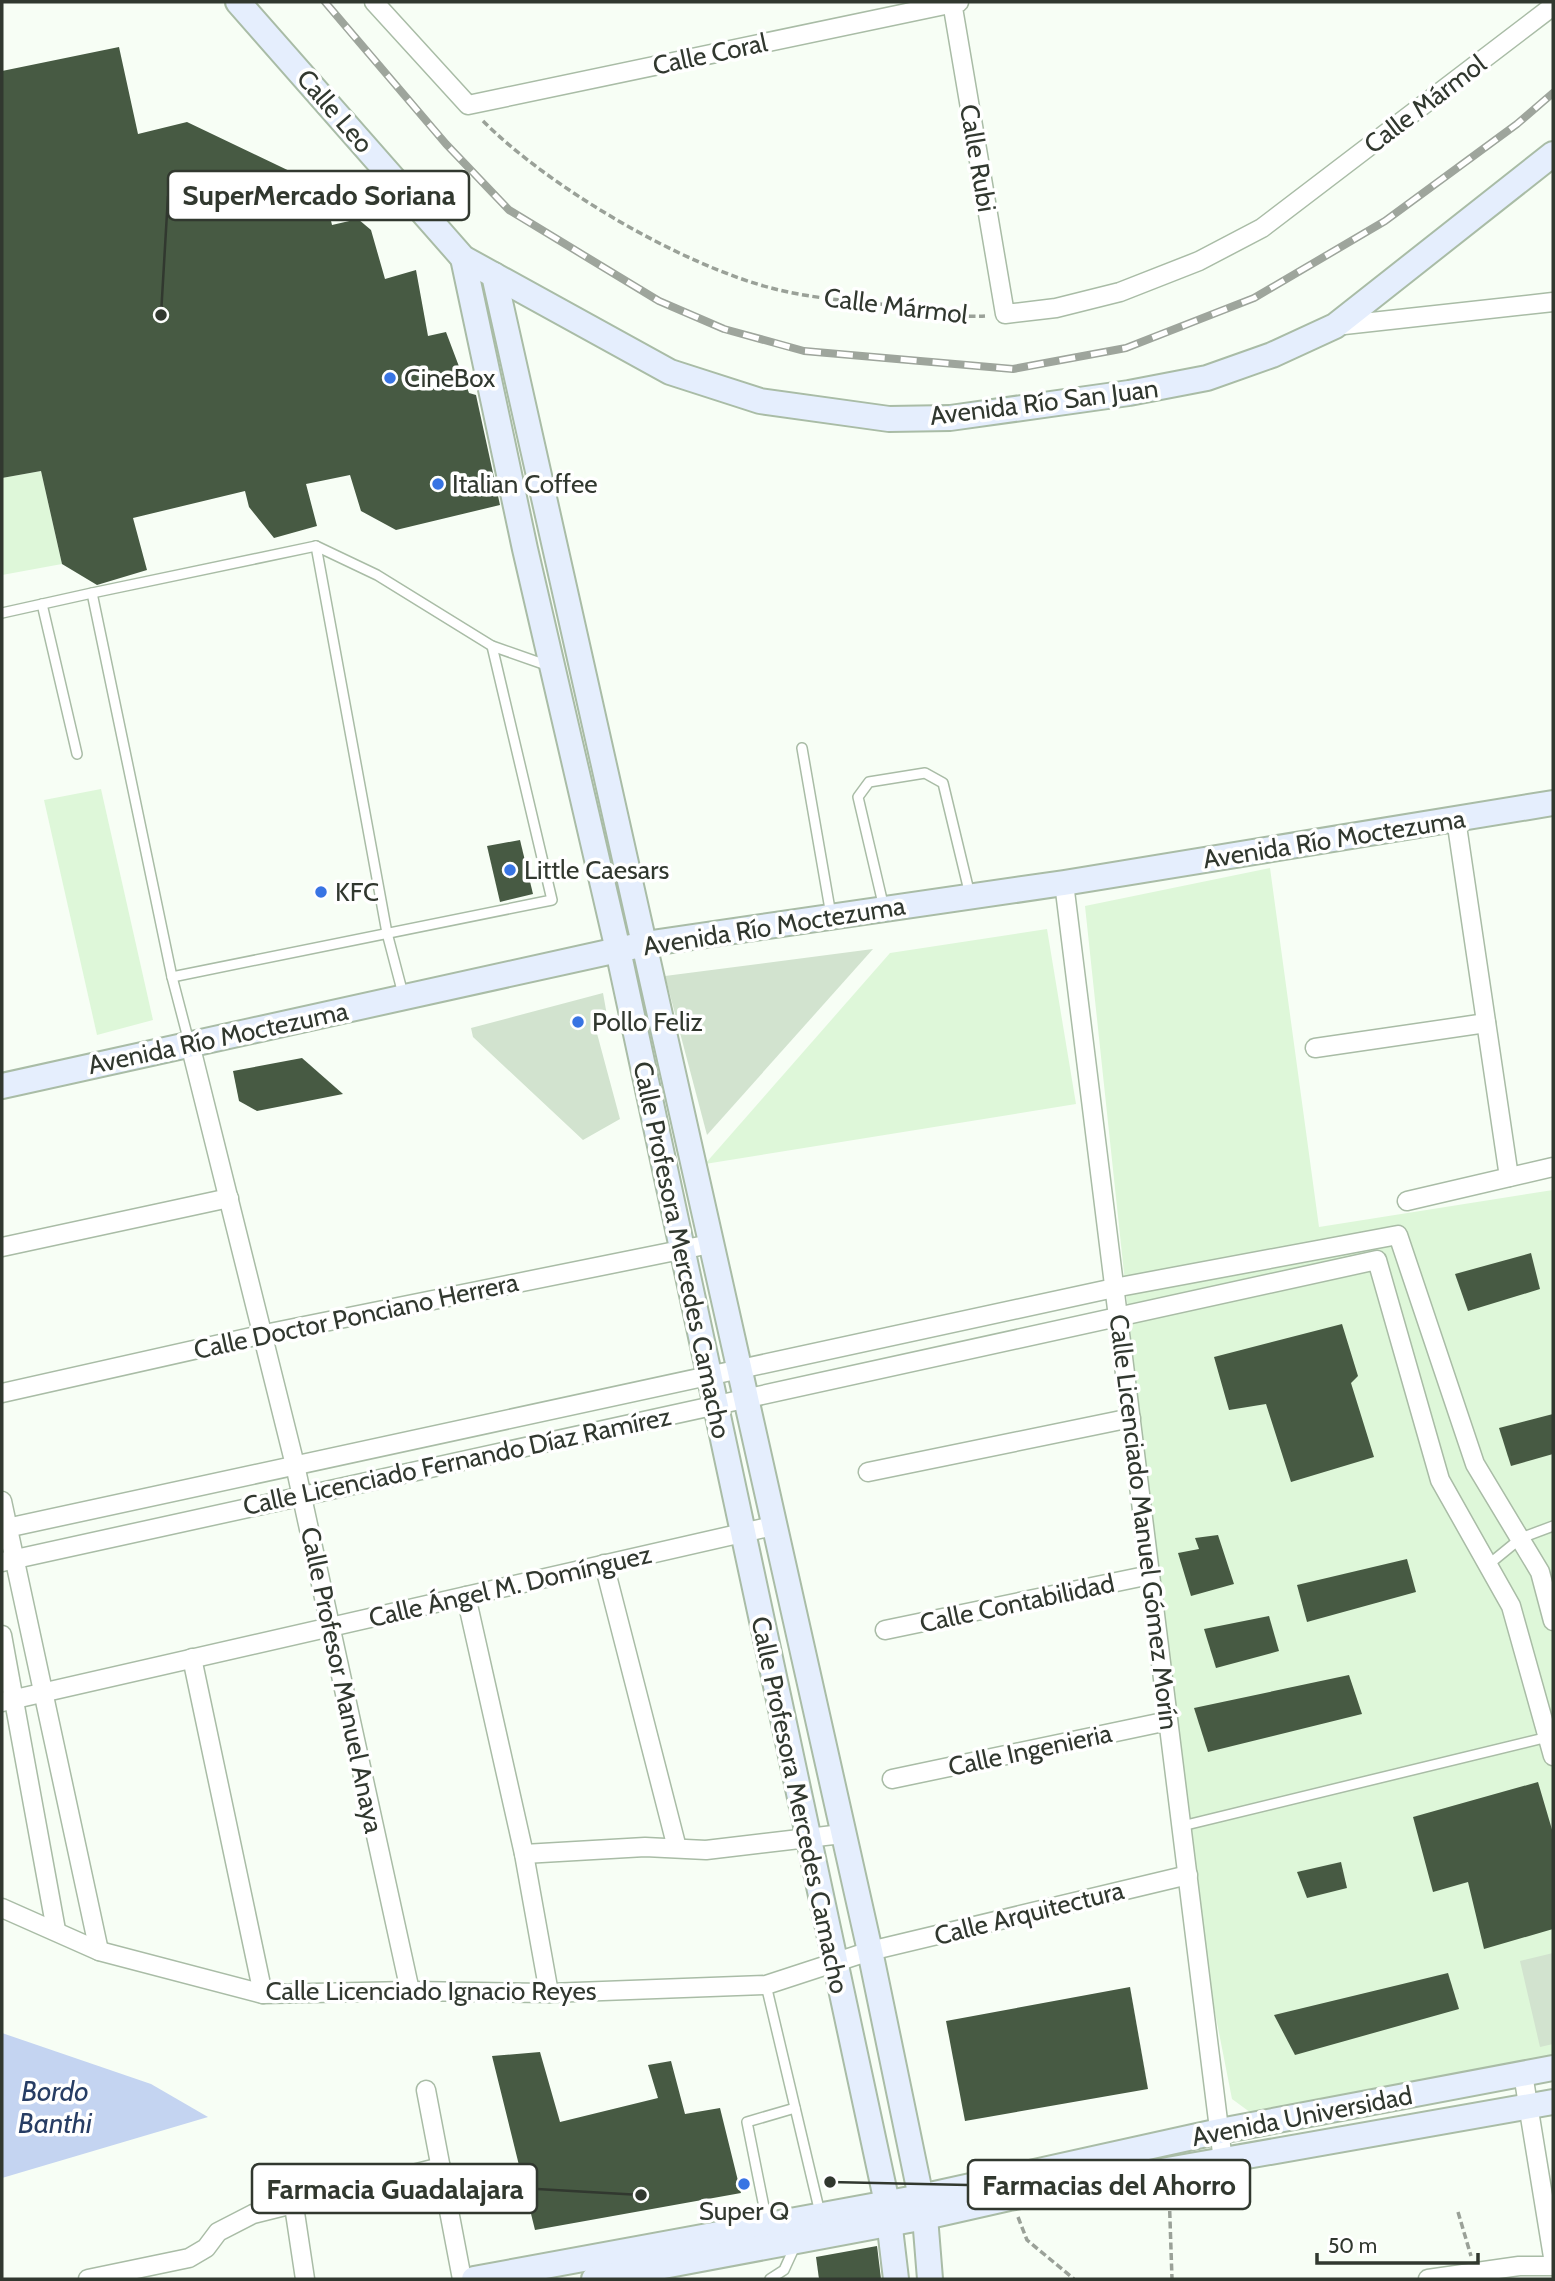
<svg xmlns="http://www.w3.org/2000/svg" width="1555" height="2281" viewBox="0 0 1555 2281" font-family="Cabin,sans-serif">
<rect width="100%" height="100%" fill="#f7fef5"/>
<g fill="#def7d9">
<path d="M41,471L62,564L2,575V478Z"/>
<path d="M101,789L153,1020L97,1035L44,800Z"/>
<path d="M1270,868L1319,1227L1553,1190V2062L1258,2118L1232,2099L1188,1875L1085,906Z"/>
<path d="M1047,929L1076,1104L705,1164L890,953Z"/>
</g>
<g fill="#d2e3cf">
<path d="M873,949L707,1135L665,976Z"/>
<path d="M603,993L608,1021L595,1026L620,1119L583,1140L473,1037L471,1028Z"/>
<path d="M1553,1953V2044L1540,2047L1520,1961Z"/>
</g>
<path fill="#c4d4f1" d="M2,2033L151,2084L208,2117L2,2178Z"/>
<g fill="#475a43">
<path d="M119,47L138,134L187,122L323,187L332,225L358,219L371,230L385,279L416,270L428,336L446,332L469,393L476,395L500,505L396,530L361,511L350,475L306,484L317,526L274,538L249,507L245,491L133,518L147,570L97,585L62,564L41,471L2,478V71Z"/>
<path d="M520,840L533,894L500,902L487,846Z"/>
<path d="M302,1058L343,1094L257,1111L239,1101L233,1071Z"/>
<path d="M1531,1253L1540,1289L1468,1311L1455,1274Z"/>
<path d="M1342,1324L1358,1376L1351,1383L1374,1457L1291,1482L1266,1404L1229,1410L1214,1357Z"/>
<path d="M1553,1414V1454L1511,1466L1499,1428Z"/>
<path d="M1218,1535L1234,1584L1191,1596L1178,1553L1199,1549L1195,1538Z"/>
<path d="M1407,1559L1416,1592L1307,1622L1297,1585Z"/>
<path d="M1269,1616L1279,1651L1216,1668L1204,1629Z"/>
<path d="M1349,1675L1362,1714L1208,1752L1194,1708Z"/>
<path d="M1538,1782L1553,1833V1929L1484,1949L1468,1882L1433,1892L1413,1817Z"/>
<path d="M1341,1862L1347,1888L1307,1898L1297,1872Z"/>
<path d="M1448,1973L1459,2009L1295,2055L1274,2015Z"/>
<path d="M1130,1987L1148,2089L965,2121L946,2021Z"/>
<path d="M540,2052L560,2122L658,2098L648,2065L671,2061L685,2114L720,2108L741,2193L535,2230L492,2056Z"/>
<path d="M877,2246L881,2279H819L816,2257Z"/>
</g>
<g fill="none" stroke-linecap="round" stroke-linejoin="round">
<g stroke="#a9bca6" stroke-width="12">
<g id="lane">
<path d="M316,546L387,933L403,994"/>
<path d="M92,593L316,546L377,575L492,646L549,666"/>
<path d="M42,604L77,754"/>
<path d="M2,613L92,593L172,977L189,1042"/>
<path d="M802,748L831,915"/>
<path d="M884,908L858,797L869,782L925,773L943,783L970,895"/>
<path d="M172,977L552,900L492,646"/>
<path d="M1488,1565L1521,1538L1553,1526"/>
<path d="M1182,1826L1548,1737"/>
<path d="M766,1985L820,2213"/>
<path d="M767,2222L747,2122L795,2108"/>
<path d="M770,2279L784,2270L795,2246"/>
</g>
</g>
<g stroke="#a9bca6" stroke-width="21">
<g id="street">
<path d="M374,2L468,105L959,2"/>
<path d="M952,2L1005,314L1056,308L1120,292L1199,261L1262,228L1553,6"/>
<path d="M1335,326L1553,302"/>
<path d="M1456,819L1509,1177"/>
<path d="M1064,883L1223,2161"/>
<path d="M190,1044L295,1465L410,1991"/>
<path d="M1315,1048L1486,1023"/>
<path d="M1407,1201L1553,1167"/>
<path d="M2,1247L229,1198"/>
<path d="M2,1393L260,1335L710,1244"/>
<path d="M868,1472L1131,1418"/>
<path d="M2,1501L99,1951"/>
<path d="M2,1529L1114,1288L1398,1235L1475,1464L1540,1572L1553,1621"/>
<path d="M2,1562L1377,1260L1440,1480L1511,1606L1553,1756"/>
<path d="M604,1564L677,1848"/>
<path d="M466,1596L524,1854L549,1993"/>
<path d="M885,1630L1150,1575"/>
<path d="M2,1635L56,1930"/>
<path d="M192,1658L263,1994"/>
<path d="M2,1702L773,1526"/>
<path d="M892,1779L1168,1721"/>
<path d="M524,1854L645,1847L706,1850L842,1834"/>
<path d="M2,1908L99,1951L263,1994L410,1991L549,1993L766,1985L870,1951L1188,1875"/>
<path d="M1523,2074L1553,2257"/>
<path d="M426,2090L462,2279"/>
<path d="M294,2206L305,2279"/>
<path d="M88,2279L189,2258L206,2248L218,2232L253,2214L441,2167"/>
<path d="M1428,2279L1519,2266H1553"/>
</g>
</g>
<g stroke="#a9bca6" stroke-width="28">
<g id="secondary">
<path d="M238,2L463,258L670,372L760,401L889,419L950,418L1129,393L1207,378L1272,355L1335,326L1553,154"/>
<path d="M463,258L525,549L618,950L887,2203L896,2279"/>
<path d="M494,275L870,1951L925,2217L930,2279"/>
<path d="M2,1086L645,944L1064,883L1553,803"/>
<path d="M474,2279L921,2197L1220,2131L1553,2068"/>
<path d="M594,2279L925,2217L1009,2198L1553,2102"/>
</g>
</g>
<g stroke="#9aa198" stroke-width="3.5" stroke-dasharray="7 3.5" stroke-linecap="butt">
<path d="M483,121C550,188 683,266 775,289C814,299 856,301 896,306C926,310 954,318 985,316"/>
<path d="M1169,2190L1172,2279"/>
<path d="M1458,2212L1471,2256"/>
<path d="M1018,2217L1027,2240L1074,2279"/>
</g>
<use href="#lane" stroke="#fff" stroke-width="9"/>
<use href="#street" stroke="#fff" stroke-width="18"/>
<use href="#secondary" stroke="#e5eefd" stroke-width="24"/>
<g stroke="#9ea59c" stroke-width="8">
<path id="rail" d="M325,2L446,144L509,210L659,301L724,329L804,351L1013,369L1126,348L1254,298L1385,221L1517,124L1553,93"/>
</g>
<use href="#rail" stroke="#fff" stroke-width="5" stroke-dasharray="16" stroke-linecap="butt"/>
</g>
<g fill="#3874e3" stroke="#fff" stroke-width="2.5">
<circle cx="390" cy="378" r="7"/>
<circle cx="438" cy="484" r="7"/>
<circle cx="510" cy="870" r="7"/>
<circle cx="321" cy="892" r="7"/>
<circle cx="578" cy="1022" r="7"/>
<circle cx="744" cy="2184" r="7"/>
</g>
<g text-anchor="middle" stroke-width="7" stroke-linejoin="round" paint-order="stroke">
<g font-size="26" fill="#31382f" stroke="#fff">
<text transform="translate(710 54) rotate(-12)" y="9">Calle Coral</text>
<text transform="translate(1425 104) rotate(-37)" y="9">Calle Mármol</text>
<text transform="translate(335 111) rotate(49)" y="9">Calle Leo</text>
<text transform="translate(978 158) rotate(80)" y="9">Calle Rubi</text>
<text transform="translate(896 306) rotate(7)" y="9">Calle Mármol</text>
<text transform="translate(1044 402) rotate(-7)" y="9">Avenida Río San Juan</text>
<text transform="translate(1334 839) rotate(-9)" y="9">Avenida Río Moctezuma</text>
<text transform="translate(774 926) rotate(-9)" y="9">Avenida Río Moctezuma</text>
<text transform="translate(218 1038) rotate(-12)" y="9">Avenida Río Moctezuma</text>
<text transform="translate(682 1250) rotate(78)" y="9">Calle Profesora Mercedes Camacho</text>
<text transform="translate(356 1316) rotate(-12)" y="9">Calle Doctor Ponciano Herrera</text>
<text transform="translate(457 1461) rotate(-12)" y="9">Calle Licenciado Fernando Díaz Ramírez</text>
<text transform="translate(1144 1522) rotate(83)" y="9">Calle Licenciado Manuel Gómez Morín</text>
<text transform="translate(510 1586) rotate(-13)" y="9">Calle Ángel M. Domínguez</text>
<text transform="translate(1017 1603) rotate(-12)" y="9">Calle Contabilidad</text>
<text transform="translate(342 1680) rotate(78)" y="9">Calle Profesor Manuel Anaya</text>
<text transform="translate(1030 1750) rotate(-12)" y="9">Calle Ingenieria</text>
<text transform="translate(800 1805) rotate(78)" y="9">Calle Profesora Mercedes Camacho</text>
<text transform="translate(1029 1913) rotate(-14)" y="9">Calle Arquitectura</text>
<text x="431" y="2000">Calle Licenciado Ignacio Reyes</text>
<text transform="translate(1302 2116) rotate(-11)" y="9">Avenida Universidad</text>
</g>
<g font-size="26" fill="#31382f" stroke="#fff" text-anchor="start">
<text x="404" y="387">CineBox</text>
<text x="452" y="493">Italian Coffee</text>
<text x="524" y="879">Little Caesars</text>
<text x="335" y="901">KFC</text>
<text x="592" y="1031">Pollo Feliz</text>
<text x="744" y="2220" text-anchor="middle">Super Q</text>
</g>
<g font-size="28" font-style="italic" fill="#273d64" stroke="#fff">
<text x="55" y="2101">Bordo<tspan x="55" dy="32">Banthi</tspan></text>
</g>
</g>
<path fill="none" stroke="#31382f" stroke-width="2.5" d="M161 315L168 196M830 2182L968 2185M641 2195L537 2189"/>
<g fill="#31382f" stroke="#fff" stroke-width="2.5">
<circle cx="161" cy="315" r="7"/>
<circle cx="830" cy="2182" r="7"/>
<circle cx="641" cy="2195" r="7"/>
</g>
<g fill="#fff" stroke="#31382f" stroke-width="2.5">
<rect x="168" y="171" width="301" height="49" rx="7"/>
<rect x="968" y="2160" width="282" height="49" rx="7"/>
<rect x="252" y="2164" width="285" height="49" rx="7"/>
</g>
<g font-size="28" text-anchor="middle" font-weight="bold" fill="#31382f">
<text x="319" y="205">SuperMercado Soriana</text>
<text x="1109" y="2195">Farmacias del Ahorro</text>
<text x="395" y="2199">Farmacia Guadalajara</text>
</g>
<rect width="1555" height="2281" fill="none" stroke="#31382f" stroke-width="7"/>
<path d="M1317 2253v10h161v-10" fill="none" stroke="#31382f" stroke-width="3.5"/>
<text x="1328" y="2253" font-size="21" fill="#31382f" stroke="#ffffff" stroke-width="5" paint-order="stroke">50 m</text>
</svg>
